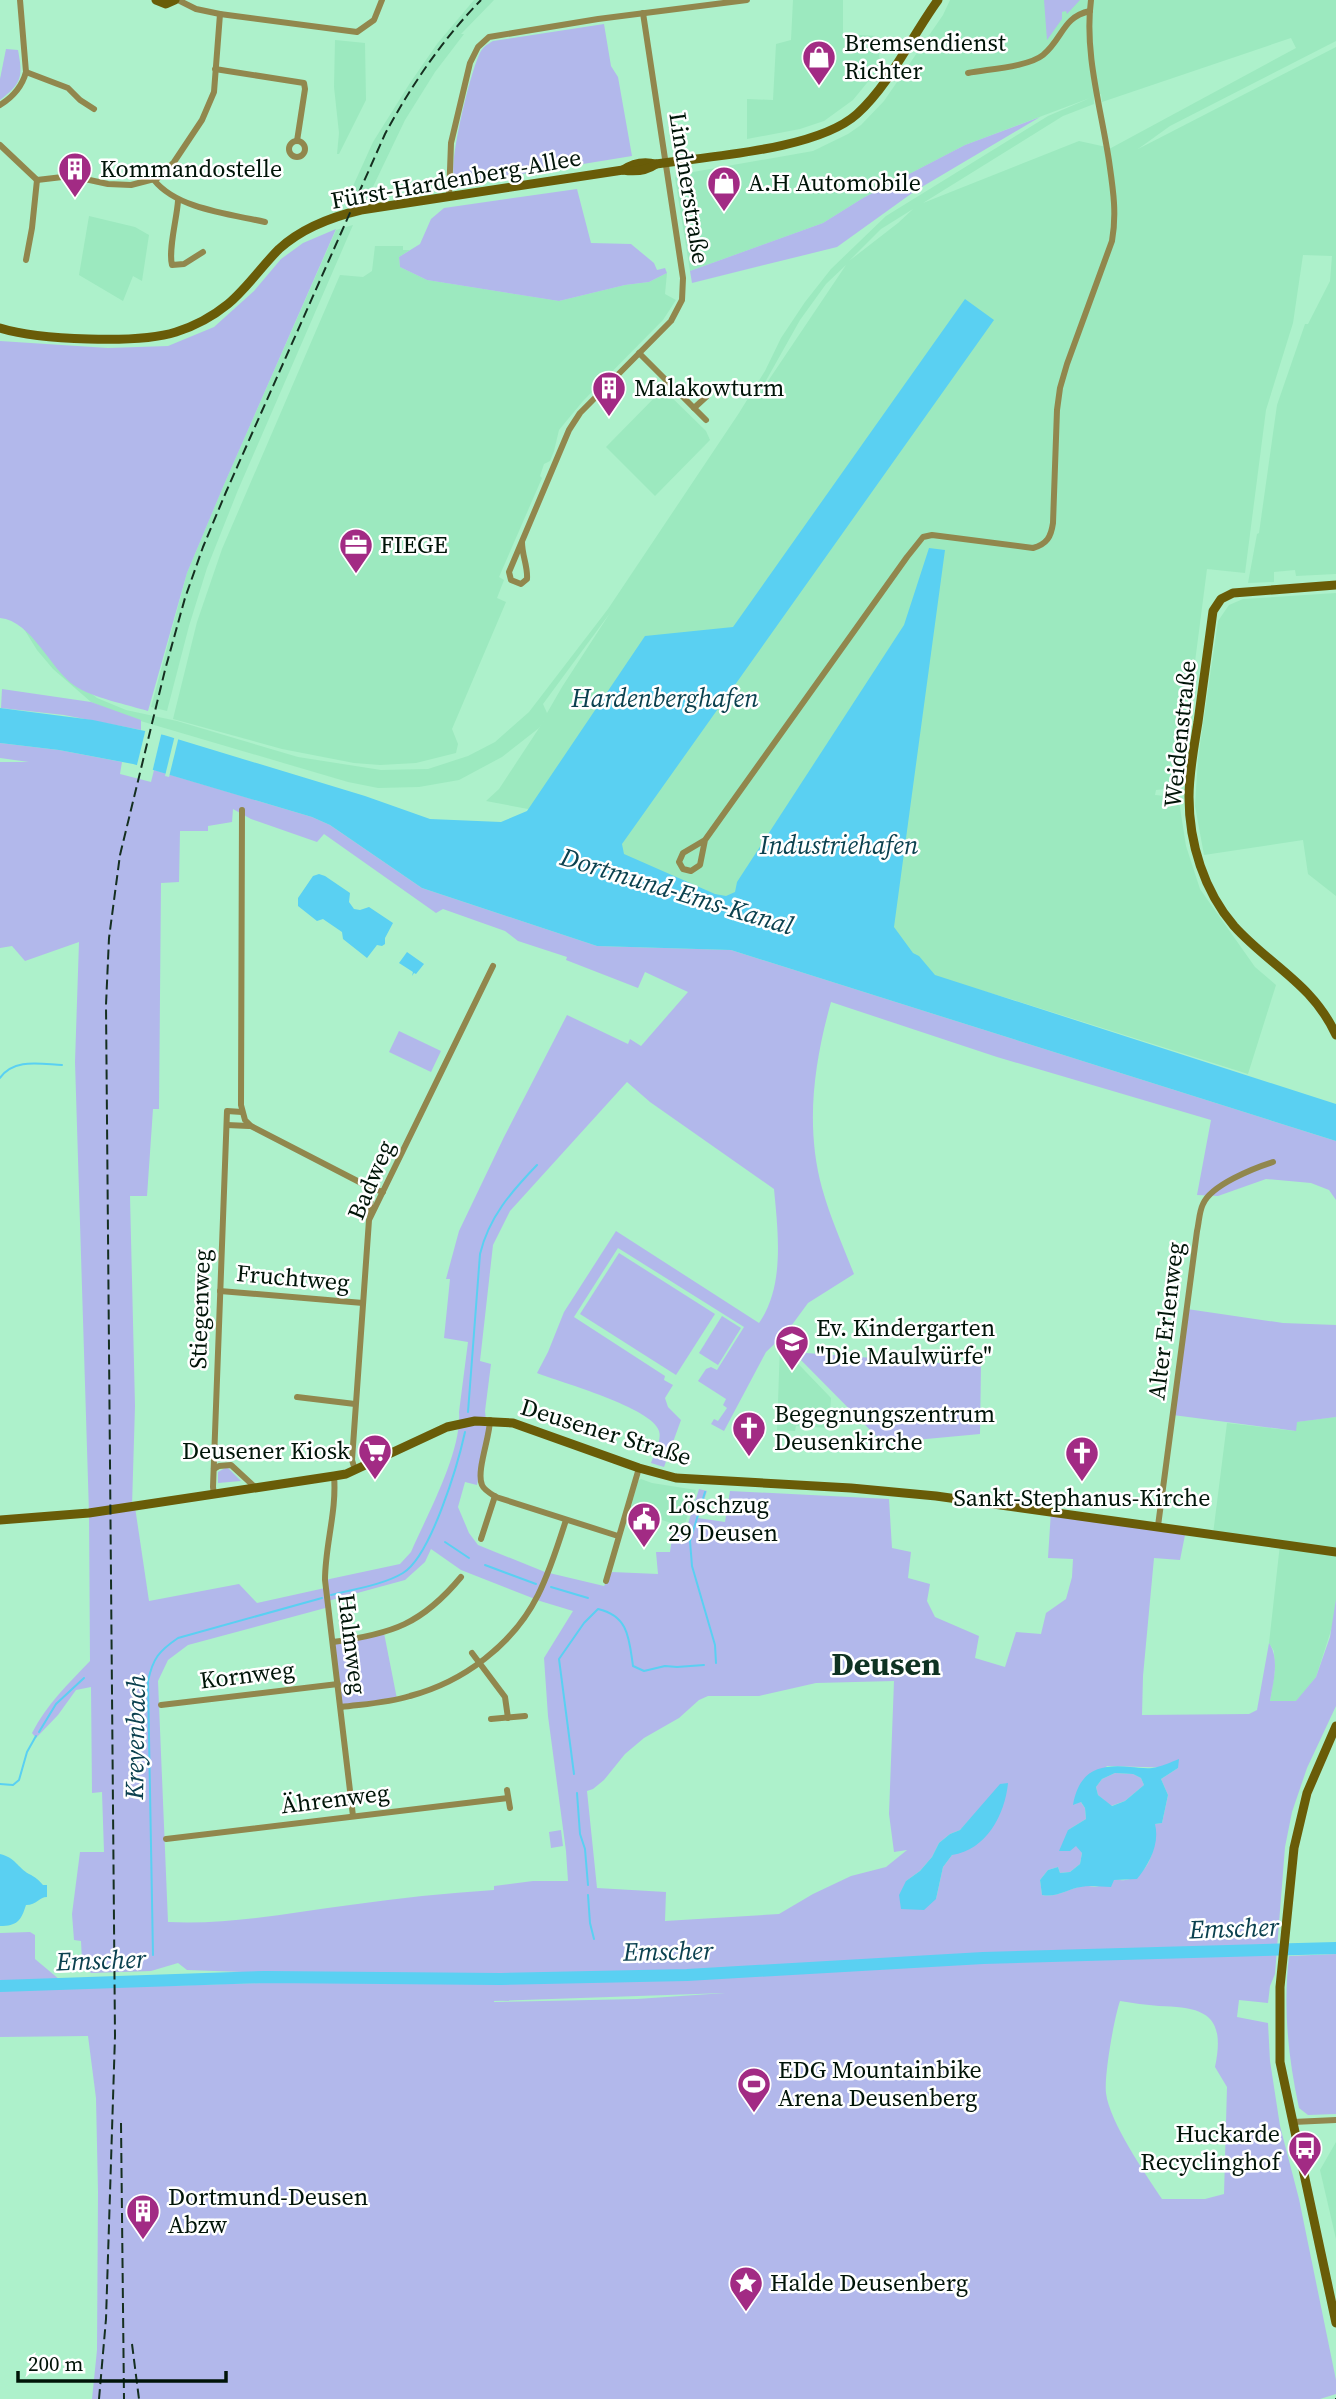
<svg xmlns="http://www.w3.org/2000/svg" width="1336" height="2399" viewBox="0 0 1336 2399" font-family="'Source Serif 4',serif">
<rect width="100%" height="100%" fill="#adf1cb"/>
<g fill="#9ce9bf" fill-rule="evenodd">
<path d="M474,0H494L461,34H464L435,72L405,120L370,193L349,195L373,142L410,83L437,44Z"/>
<path d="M793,0H843V34L878,36L880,67L853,100L824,121L800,129L747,139V99L773,100L776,44L791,40Z"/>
<path d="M950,0H1336V41L1170,126L1138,149L1336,47V574L1296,576L1295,570L1274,572V582L1248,583L1257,534L1259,533L1277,405L1305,324H1308L1330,281L1332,256L1303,255L1293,323L1266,410L1245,573L1207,569L1188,716L1178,715V719L1180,720L1172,783L1174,788L1156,790L1155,795L1175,797L1179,801L1186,846L1200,889L1255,967L1276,985L1248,1074L1014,1000L808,940L663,874L528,809L486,801L499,789L545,719L539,728L502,757L459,780L419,787L378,788L348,782L127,717L91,702L53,669L37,650L14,613L0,576L69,676L97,698L126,710L177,721L298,757L381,770L428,769L468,756L495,742L529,712L608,609L739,413L765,371L781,338L805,302L831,269L886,216L1048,116L1090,98L965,145L863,198L823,223L690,271L675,178L676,175L813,151L848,134L861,125L884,101L943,15ZM1291,38L1296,48L1111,148L1079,141L923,203L1063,116L1094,104V96L1101,94L1102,102ZM913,209L898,223L849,261L881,229ZM846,265L760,393H759L800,320L826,284ZM610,613L562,687L547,713L543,704Z"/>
<path d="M335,40L365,43L366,100L339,154H337L339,133L334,87Z"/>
<path d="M89,216L135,227L149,235L142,281L133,276L123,301L79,275Z"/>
<path d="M353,225L238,490L207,568L189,626L167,711L151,707L187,573L223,487L336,230Z"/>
<path d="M375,246H403V250H410L399,257L400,267L427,280L559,301L625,285L649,282L667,273L665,294L676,300L663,320L583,401L559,430L554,451L550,461L544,464L540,476L542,478L499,577L504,580L497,598L506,602L452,729L458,744L456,753L416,763L380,765L354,763L282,749L173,719L197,622L222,549L340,275L363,277L372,271Z"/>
<path d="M663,389L706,431L710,440L655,496L606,447Z"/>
<path d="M1336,593V896L1308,874L1303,840L1204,855L1195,806L1198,758L1218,621L1229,605L1243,599Z"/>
<path d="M780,1345L831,1398L829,1428L796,1426L795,1431L777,1430Z"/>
<path d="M1336,1417V1599L1334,1621L1316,1677L1296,1702L1270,1701L1275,1671L1274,1651L1269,1643L1280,1544L1213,1534L1227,1423L1295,1431L1296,1422Z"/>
<path d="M641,1479L652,1483L696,1490L684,1527L630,1510L638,1481Z"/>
<path d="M1336,2142V2239L1320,2170Z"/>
</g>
<g fill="#b2b8eb" fill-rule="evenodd">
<path d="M1044,0H1080L1067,14L1066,11L1062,12V19L1047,40Z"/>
<path d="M604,24L611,66L618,77L632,156L492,179L460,187C456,184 455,183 454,178C449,160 471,68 481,51C484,46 488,44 493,41Z"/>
<path d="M6,49L18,50C23,77 22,83 0,100V79Z"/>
<path d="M1040,117L915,191L837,247L692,283L690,271L823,223L863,198L965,145Z"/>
<path d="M577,189L591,243L631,244L654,263L657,270L665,268L667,273L649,282L625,285L559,301L427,280L400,267L399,257L420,244L431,219L444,208Z"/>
<path d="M336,229L223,487L187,573L148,711C128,705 91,697 75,686C50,669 32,621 0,618V341L108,348L168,346L214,327L254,291L281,259L303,243Z"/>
<path d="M2,689L91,702L141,720V730L64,715L1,708Z"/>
<path d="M0,743L59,750L122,762L120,774L151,782L154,770L312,817L330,825L422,888L597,946L731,950L1336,1141V1200L1329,1190L1311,1183L1266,1179L1218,1196L1197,1195L1211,1120L997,1057L831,1002C814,1063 805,1126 822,1188C830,1217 843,1246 854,1274L808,1303L786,1333L766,1352L724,1431L711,1424L714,1419L718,1421L727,1408L723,1405L726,1399L698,1381L706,1369L711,1367L717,1370L744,1327L618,1248L574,1317L665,1376L664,1380L673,1385L665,1398L668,1407L681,1420L664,1467L651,1463C654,1454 662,1440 659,1431C653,1408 560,1382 537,1373L548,1352L564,1312L616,1231L759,1323C785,1286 778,1232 774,1189L650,1102L627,1082L510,1211L493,1245L480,1361L491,1364L485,1411L487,1430L477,1485L465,1482L458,1507L469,1533L478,1545L545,1572L604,1586L612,1572L658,1574L656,1552H670L674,1524L687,1527L699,1489L707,1491L698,1518L725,1522L730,1491L889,1499L892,1548L911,1552L908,1578L930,1584L927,1601L935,1617L979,1636L975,1658L1005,1667L1016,1632L1041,1634L1046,1613L1066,1599L1072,1577L1073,1559L1048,1558L1051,1511L1186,1530L1180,1560L1154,1558L1143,1676L1142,1715L1249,1714L1257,1710L1269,1643C1280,1659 1273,1683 1270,1701H1296L1316,1677L1330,1637L1336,1599V1706L1307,1768L1292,1812L1285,1847L1275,1974L1270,1986L1268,2003L1239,2000L1237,2017L1268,2023L1270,2061L1280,2126L1299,2199L1336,2380V2394L1320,2399H92L97,2350L98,2192L96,2098L88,2036L0,2037V1933L30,1932L35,1935V1959L66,1985L164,1986L419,1978L187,1970L178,1963L151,1971L91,1973L82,1961L81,1941L74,1940L72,1914L80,1852H104L102,1792L92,1793L91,1687L76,1690L58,1715L36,1738L32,1733C47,1704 68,1684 90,1661L89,1513L75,1062L79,942L25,961L12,946L0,948V762H29L0,758ZM233,809L251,819L317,842L324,834L436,913L443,909L505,931L518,941L567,957L566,960L638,988L645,972L688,992L641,1046L630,1039L628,1044L567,1015L504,1137L459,1231L446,1279H450L444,1338L468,1342L459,1412C462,1452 427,1515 411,1552L400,1564L325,1580V1588L257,1603L239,1584L149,1601L135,1507L132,1506L135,1406L130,1196H147L153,1109H159L161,883L179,882L180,831H208V826L232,822ZM431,1549L461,1570L540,1601L573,1611L544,1658L548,1716L566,1851L568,1881H533L494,1886V1890C446,1893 398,1898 350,1905C289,1913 229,1925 168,1922L158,1681L168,1660L188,1645L329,1607L328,1601L405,1580L425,1562ZM894,1681L889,1814L894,1852L907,1850L886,1867L851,1876L813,1894L779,1914L665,1921L666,1892L597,1888L587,1791L593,1789L604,1780L625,1754L644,1738L679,1718L699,1700L708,1696H759L816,1683ZM1107,1766L1178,1768L1161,1779L1168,1795L1162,1823L1155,1824C1156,1846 1151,1876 1125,1880C1122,1881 1118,1879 1114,1880C1109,1881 1104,1885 1099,1886C1094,1888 1089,1885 1084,1886C1068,1888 1058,1898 1042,1895L1040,1880L1048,1870L1058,1867L1060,1873L1070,1872L1080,1864L1082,1853L1068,1830L1086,1819L1085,1808L1080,1801L1074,1805ZM981,1807L952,1855L943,1867L936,1899L906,1881L920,1871L932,1857L939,1843L950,1834L960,1830ZM725,1993L637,1999L494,2002V2001ZM1120,2001C1133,2003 1146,2005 1159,2006C1205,2007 1226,2015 1215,2067L1227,2087L1224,2194L1205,2199H1162C1146,2175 1109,2121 1106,2093C1104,2076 1114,2018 1120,2001Z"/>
<path d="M399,1031L441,1051L431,1072L389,1052Z"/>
<path d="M619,1253L715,1314L676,1375L580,1314Z"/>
<path d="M1187,1309L1283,1323L1336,1325V1417L1297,1422L1296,1431L1173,1415Z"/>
<path d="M722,1316L741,1328L718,1365L699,1353Z"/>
<path d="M793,1352L981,1366L980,1434L883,1443Z"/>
<path d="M227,1467L241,1481L218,1483V1472Z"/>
<path d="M384,1633L397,1699L341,1707L333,1642Z"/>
<path d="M1115,1773L1133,1774L1141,1778L1144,1785L1125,1801L1111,1806L1098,1795L1096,1787L1102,1779Z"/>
<path d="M561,1830L563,1846L551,1848L549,1832Z"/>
<path d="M1336,1954V2114L1308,2115L1299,2108C1288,2057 1283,2008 1289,1956Z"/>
</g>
<g fill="#5ad0f2" fill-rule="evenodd">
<path d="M965,299L994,320L622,844L624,854L715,894L726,896L735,892L737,882L904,625L929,548L945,550L894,927L913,953L919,956L935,975L1336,1104V1141L731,950L597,946L422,888L330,825L312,817L133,764L59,750L0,743V708L93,720L164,735L365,796L430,819L501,822L527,811L645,636L733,627Z"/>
<path d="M319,874L325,876L350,893L349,902L354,909L360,910L369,907L393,923L385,938V944L382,946L377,945L367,958L343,939L342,932L323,919L317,921L298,906V898L313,876Z"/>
<path d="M407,952L424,964L416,974L414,973L412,976L413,972L399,963Z"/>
<path d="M1179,1759L1178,1768L1161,1779L1168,1795L1162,1823L1155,1824C1160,1844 1149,1864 1137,1879L1114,1880L1111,1887C1101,1887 1091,1885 1081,1887C1067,1889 1057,1898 1042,1895L1040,1880L1048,1870L1058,1867L1060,1873L1070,1872L1080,1864L1082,1853L1076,1846L1070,1851H1059L1068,1830L1086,1819L1085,1808L1081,1802L1073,1805C1079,1771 1098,1764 1130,1767C1137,1767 1145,1769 1152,1768C1161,1767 1171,1762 1179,1759ZM1115,1773L1133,1774L1141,1778L1144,1785L1125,1801L1112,1806L1098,1795L1096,1787L1102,1779Z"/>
<path d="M1008,1783C1005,1815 986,1850 952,1855L943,1867L936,1899L924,1910L901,1909L899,1895L906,1881L920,1871L932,1857L939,1843L950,1834L960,1830L1000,1784Z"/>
<path d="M0,1854C16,1858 17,1867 29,1874C35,1877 38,1879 43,1885H47V1897C39,1897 37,1905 26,1905C21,1921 17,1926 0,1926Z"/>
</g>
<g fill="#adf1cb">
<path d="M146,728L162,731L152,773L136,769Z"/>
<path d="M175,735L179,736L169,777L165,776Z"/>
</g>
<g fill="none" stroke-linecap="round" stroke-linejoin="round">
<g stroke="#5ad0f2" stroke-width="2">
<path d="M0,1078C14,1058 40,1064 62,1065"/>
<path d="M468,1412L480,1254C489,1217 511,1192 537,1165"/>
<path d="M705,1492L690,1541L692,1566L715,1645L716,1663"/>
<path d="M445,1542L469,1558"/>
<path d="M485,1565L536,1584"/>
<path d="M551,1587L588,1598"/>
<path d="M331,1595C354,1589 383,1585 403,1573C431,1556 458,1464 465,1432"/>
<path d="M39,1732L56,1704L84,1678"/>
<path d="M574,1774L559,1659L584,1623L598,1609C629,1616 629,1639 633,1666L644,1671L665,1666L677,1667L704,1665"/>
<path d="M0,1784L13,1785L19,1780L27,1752L36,1736"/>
<path d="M577,1793L580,1834L585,1849L588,1885"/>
<path d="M588,1895L590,1923L594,1939"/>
<path d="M153,1955L148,1681C153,1658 159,1651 178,1638L322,1598"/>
</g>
<path stroke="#5ad0f2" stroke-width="12" d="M0,1986L265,1977L501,1979L687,1975L983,1958L1336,1948"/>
<g stroke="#91874d" stroke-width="6">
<path d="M178,0L196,9L220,14L357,32L374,20L382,0"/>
<path d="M215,69L304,83L305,89L297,141"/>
<path d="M26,72L68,88L80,100L94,109"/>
<path d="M968,73C988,69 1028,67 1043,55C1063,39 1062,17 1090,11"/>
<path d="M0,105C13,97 22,87 26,72L20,0"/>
<circle cx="297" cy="149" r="8"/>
<path d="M0,145L37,180L71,176L108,184L131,185L158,178L174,162L202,120L214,92L220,14"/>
<path d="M154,180C177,209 230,214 265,222"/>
<path d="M449,197L451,143L470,63L478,47L489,37L598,19L747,0"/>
<path d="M178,201C177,218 168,250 172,265L184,264L203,252"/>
<path d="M26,260L32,228L37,180"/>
<path d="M639,353L706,420"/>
<path d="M694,408L706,397"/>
<path d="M522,542C522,556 528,566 527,579L521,584L511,580L509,572L569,430L580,413L671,321L682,300L683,278L643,13"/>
<path d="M242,810L241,1105L245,1120L251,1126L371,1188L383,1192"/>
<path d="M705,840L700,865L691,871L683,869L679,862L683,853L705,840L907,557L923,537L932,535L1033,548C1047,544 1051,537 1053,523L1057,410L1060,388L1067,364L1112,241C1117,213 1113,189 1109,161C1101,108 1084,53 1091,0"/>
<path d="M227,1125L249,1126"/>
<path d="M370,1215L371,1188"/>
<path d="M220,1291L363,1303"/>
<path d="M297,1397L355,1404"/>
<path d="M490,1420C490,1437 476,1471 482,1485C484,1490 491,1494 496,1497L618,1536"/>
<path d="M214,1469L219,1466L231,1465L256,1488"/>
<path d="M355,1470L352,1460L369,1220L493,966"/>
<path d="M334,1476C337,1511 325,1545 325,1580L353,1816"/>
<path d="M214,1495L213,1487L227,1111L242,1112"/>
<path d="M1158,1526L1197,1231C1199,1223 1199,1212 1203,1204C1211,1185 1254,1168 1273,1162"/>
<path d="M481,1539L495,1496"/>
<path d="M606,1581L639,1468"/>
<path d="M333,1642C392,1634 422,1624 461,1577"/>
<path d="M472,1653L505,1697L508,1718"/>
<path d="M161,1705L338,1684"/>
<path d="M341,1707C364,1704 388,1703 410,1696C463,1682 513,1645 538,1595C550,1571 558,1545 566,1520"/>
<path d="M491,1719L525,1716"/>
<path d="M507,1790L510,1808"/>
<path d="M166,1839L508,1798"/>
<path d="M1293,2122L1336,2120"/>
</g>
<g stroke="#695c08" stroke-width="9">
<path d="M156,0L166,4L175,0"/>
<path d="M623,170C633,163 644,161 656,164C710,156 817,150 857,114C891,83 911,37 938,0"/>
<path d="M0,328C38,340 139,344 176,332C195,326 212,317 228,304C247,288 261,267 279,249C302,228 331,217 361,210L623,170C635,172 646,171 656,164"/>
<path d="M1336,585L1233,593L1221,599L1213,611C1208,648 1203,685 1198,722C1194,747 1189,772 1189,797C1189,843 1204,891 1234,926C1269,965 1313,984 1336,1035"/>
<path d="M0,1520L89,1513L334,1476L346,1474L447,1427L475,1421L513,1423L639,1468L676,1478L851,1488L936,1496L1336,1552"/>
<path d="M1336,1726L1307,1793L1294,1848L1280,1987V2062L1336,2323"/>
</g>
<g stroke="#152f20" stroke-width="2" stroke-dasharray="10 5" stroke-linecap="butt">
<path d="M121,2123L124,2399"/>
<path d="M132,2344L139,2399"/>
<path d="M99,2399L106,2319L115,2036L106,1005L109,938L120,855L165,670L185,598L203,547L226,492L385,134C411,86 442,40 481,0"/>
<path d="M1335,2399H1336"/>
</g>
</g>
<defs>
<g id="shop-pin" transform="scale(1.75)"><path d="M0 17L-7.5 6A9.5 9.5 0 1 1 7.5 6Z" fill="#a22b84" stroke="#fff"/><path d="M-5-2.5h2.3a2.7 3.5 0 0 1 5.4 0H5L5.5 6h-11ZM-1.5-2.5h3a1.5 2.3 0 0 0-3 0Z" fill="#fff"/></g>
<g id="building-pin" transform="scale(1.75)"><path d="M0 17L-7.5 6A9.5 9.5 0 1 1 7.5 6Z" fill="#a22b84" stroke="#fff"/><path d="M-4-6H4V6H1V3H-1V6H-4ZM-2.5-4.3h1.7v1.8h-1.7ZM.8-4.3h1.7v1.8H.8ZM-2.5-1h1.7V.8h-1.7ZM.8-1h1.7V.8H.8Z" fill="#fff"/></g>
<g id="office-pin" transform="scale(1.75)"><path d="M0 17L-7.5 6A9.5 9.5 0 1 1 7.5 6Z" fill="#a22b84" stroke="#fff"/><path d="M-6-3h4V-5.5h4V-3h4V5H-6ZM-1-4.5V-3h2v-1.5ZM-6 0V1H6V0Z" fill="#fff"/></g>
<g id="school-pin" transform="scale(1.75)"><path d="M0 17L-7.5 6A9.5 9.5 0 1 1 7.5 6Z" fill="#a22b84" stroke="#fff"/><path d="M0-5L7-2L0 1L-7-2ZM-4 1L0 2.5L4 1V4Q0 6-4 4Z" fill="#fff"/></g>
<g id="church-pin" transform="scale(1.75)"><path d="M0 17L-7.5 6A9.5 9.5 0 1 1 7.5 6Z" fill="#a22b84" stroke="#fff"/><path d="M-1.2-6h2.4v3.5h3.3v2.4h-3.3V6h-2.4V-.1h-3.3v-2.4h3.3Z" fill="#fff"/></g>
<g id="supermarket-pin" transform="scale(1.75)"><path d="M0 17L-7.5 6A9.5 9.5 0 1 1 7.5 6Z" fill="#a22b84" stroke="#fff"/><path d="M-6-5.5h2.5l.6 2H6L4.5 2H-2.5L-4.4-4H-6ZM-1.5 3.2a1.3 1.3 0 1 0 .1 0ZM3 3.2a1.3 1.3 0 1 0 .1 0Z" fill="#fff"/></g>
<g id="civic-pin" transform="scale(1.75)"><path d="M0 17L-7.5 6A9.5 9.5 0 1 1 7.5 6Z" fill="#a22b84" stroke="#fff"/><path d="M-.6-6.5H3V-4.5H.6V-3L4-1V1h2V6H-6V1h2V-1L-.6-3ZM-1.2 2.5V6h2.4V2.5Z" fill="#fff"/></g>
<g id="stadium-pin" transform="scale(1.75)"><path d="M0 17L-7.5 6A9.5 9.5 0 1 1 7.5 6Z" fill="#a22b84" stroke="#fff"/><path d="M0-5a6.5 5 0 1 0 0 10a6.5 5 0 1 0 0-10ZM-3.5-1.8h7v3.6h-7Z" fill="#fff"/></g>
<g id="bus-pin" transform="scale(1.75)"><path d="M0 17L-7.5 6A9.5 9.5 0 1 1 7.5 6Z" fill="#a22b84" stroke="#fff"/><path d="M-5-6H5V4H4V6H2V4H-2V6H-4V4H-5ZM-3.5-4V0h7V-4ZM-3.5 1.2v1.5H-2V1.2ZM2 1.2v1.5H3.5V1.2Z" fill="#fff"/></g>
<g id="sight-pin" transform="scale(1.75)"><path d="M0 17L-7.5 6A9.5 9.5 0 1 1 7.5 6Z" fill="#a22b84" stroke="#fff"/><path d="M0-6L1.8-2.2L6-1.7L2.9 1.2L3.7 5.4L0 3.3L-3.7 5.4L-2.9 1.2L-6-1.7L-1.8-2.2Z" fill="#fff"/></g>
</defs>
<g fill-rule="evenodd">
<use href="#shop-pin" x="819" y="57"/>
<use href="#building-pin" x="75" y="169"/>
<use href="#shop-pin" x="724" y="183"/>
<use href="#building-pin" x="609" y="388"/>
<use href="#office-pin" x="356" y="545"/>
<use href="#school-pin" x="792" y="1342"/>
<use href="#church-pin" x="749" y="1428"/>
<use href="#supermarket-pin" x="375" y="1451"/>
<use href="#church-pin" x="1082" y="1453"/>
<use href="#civic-pin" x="644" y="1519"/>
<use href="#stadium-pin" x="754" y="2084"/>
<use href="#bus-pin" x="1305" y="2148"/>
<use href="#building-pin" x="143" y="2211"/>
<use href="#sight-pin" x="746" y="2283"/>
</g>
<g text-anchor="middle" stroke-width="5" stroke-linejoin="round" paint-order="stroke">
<g font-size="24" fill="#001408" stroke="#fff" text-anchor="start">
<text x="844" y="51">Bremsendienst<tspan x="844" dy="28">Richter</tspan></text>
<text x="100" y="177">Kommandostelle</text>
<text x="748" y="191">A.H Automobile</text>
<text x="634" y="396">Malakowturm</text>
<text x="380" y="553">FIEGE</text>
<text x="816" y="1336">Ev. Kindergarten<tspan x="816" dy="28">"Die Maulwürfe"</tspan></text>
<text x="774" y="1422">Begegnungszentrum<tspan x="774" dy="28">Deusenkirche</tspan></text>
<text x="350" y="1459" text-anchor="end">Deusener Kiosk</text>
<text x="1082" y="1506" text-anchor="middle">Sankt-Stephanus-Kirche</text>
<text x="668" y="1513">Löschzug<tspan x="668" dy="28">29 Deusen</tspan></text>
<text x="778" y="2078">EDG Mountainbike<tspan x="778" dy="28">Arena Deusenberg</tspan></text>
<text x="1280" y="2142" text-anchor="end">Huckarde<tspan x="1280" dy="28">Recyclinghof</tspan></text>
<text x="168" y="2205">Dortmund-Deusen<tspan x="168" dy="28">Abzw</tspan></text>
<text x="770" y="2291">Halde Deusenberg</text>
</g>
<g font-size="24" fill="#001408" stroke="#fff">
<text transform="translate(456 179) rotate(-10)" y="8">Fürst-Hardenberg-Allee</text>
<text transform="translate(689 188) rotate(81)" y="8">Lindnerstraße</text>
<text transform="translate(1180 734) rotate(-84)" y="8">Weidenstraße</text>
<text transform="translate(371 1180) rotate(-67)" y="8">Badweg</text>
<text transform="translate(293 1278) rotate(5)" y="8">Fruchtweg</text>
<text transform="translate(200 1309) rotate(-88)" y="8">Stiegenweg</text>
<text transform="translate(1166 1321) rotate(-83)" y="8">Alter Erlenweg</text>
<text transform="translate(606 1432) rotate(17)" y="8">Deusener Straße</text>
<text transform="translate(352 1644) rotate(83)" y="8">Halmweg</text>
<text transform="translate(247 1675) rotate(-7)" y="8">Kornweg</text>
<text transform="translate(335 1799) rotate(-7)" y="8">Ährenweg</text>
</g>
<g font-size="26" font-style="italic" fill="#0b414f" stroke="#fff">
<text x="665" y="707">Hardenberghafen</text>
<text x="839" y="854">Industriehafen</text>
<text transform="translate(677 891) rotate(17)" y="9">Dortmund-Ems-Kanal</text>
<text transform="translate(135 1737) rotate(-89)" y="9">Kreyenbach</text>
<text transform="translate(1234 1928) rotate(-2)" y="9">Emscher</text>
<text transform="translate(668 1951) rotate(-1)" y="9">Emscher</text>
<text transform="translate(101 1960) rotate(-2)" y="9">Emscher</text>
</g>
<g font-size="32" font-weight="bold" fill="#0f3322" stroke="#fff">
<text x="886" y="1675">Deusen</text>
</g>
</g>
<path d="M18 2371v10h208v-10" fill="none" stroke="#001408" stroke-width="3.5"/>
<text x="28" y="2371" font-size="21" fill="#001408" stroke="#ffffff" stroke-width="5" paint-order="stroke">200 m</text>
</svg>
